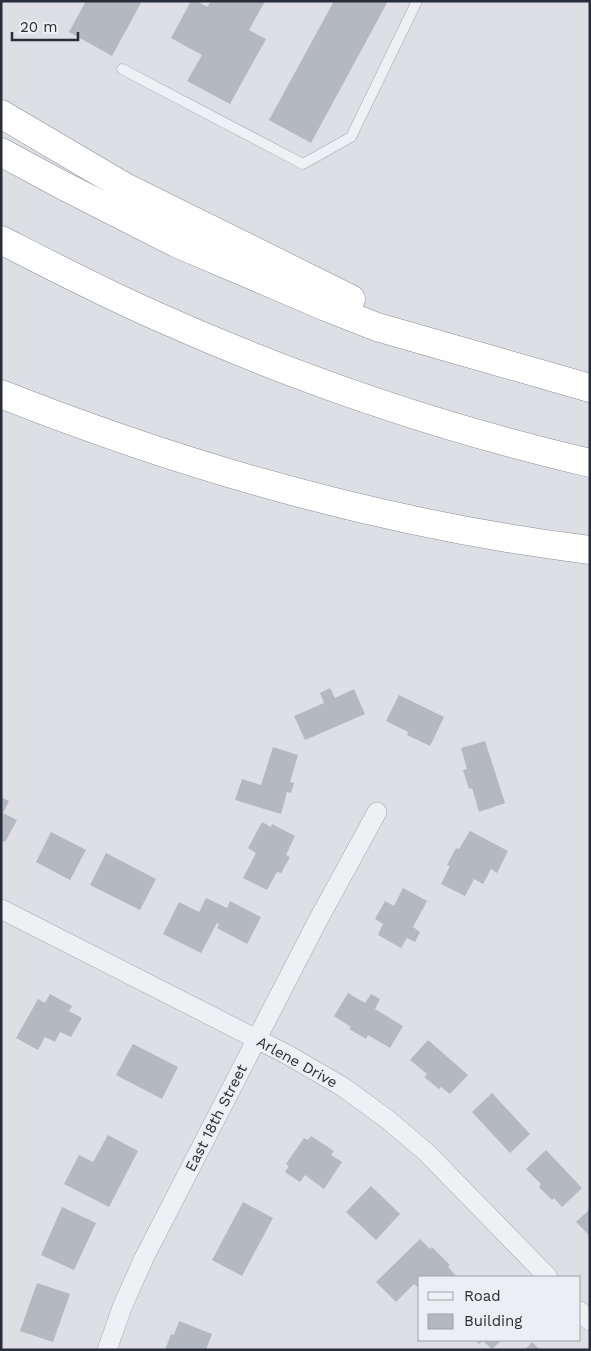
<svg xmlns="http://www.w3.org/2000/svg" width="591" height="1351" viewBox="0 0 591 1351" font-family="'Work Sans',sans-serif">
<rect width="100%" height="100%" fill="#dddfe5"/>
<g fill="#b4b8c1">
<path d="M86,1H142L112,56L69,32Z"/>
<path d="M191,1H197L207,7L211,1H265L249,30L266,39L230,104L187,81L202,55L171,38Z"/>
<path d="M334,1H388L311,143L269,120Z"/>
<path d="M330,688L335,698L354,689L365,714L305,740L294,716L324,703L320,693Z"/>
<path d="M399,695L444,717L430,746L407,735L408,732L386,721Z"/>
<path d="M485,741L505,803L479,812L472,788L469,789L463,770L467,769L461,748Z"/>
<path d="M273,747L298,755L290,782L294,783L291,793L287,792L281,814L235,800L242,779L261,785Z"/>
<path d="M1,797L9,801L3,813L17,820L5,842L1,840Z"/>
<path d="M262,822L271,827L272,824L295,836L286,855L290,857L281,873L277,872L267,890L243,878L256,853L248,848Z"/>
<path d="M470,831L508,851L497,873L491,869L483,884L474,879L465,896L441,884L450,866L447,865L456,848L459,849Z"/>
<path d="M51,832L86,850L70,880L36,862Z"/>
<path d="M106,853L156,879L140,910L90,885Z"/>
<path d="M403,888L427,901L413,927L420,932L415,942L407,938L401,948L378,935L383,924L375,919L385,901L394,906Z"/>
<path d="M206,898L227,908L230,901L261,917L247,944L217,928L219,924L217,923L201,953L163,934L179,902L199,912Z"/>
<path d="M348,993L365,1003L371,994L380,999L375,1009L403,1026L390,1048L368,1035L366,1039L349,1029L351,1027L334,1016Z"/>
<path d="M50,994L72,1006L69,1011L82,1018L71,1037L60,1032L55,1042L45,1037L38,1050L16,1038L38,999L45,1003Z"/>
<path d="M428,1040L468,1075L450,1094L441,1087L439,1089L424,1077L427,1074L410,1060Z"/>
<path d="M133,1044L178,1067L162,1099L116,1075Z"/>
<path d="M492,1093L530,1134L510,1153L472,1112Z"/>
<path d="M108,1135L138,1151L109,1207L64,1184L79,1155L93,1162Z"/>
<path d="M311,1136L334,1151L331,1155L342,1162L324,1189L305,1175L300,1182L285,1172L289,1166L286,1164L304,1138L308,1140Z"/>
<path d="M546,1150L582,1188L562,1207L554,1198L552,1200L539,1187L541,1184L526,1169Z"/>
<path d="M371,1186L400,1214L376,1240L346,1212Z"/>
<path d="M243,1202L273,1218L242,1276L212,1260Z"/>
<path d="M62,1207L96,1223L74,1270L41,1255Z"/>
<path d="M590,1209V1236L576,1222Z"/>
<path d="M420,1239L430,1249L432,1247L450,1265L448,1267L456,1276L455,1277H420V1289L414,1284L396,1302L376,1282Z"/>
<path d="M37,1283L70,1294L53,1342L20,1331Z"/>
<path d="M179,1321L212,1334L206,1350H165L171,1334L174,1335Z"/>
<path d="M475,1340H502L492,1349L483,1341L479,1344Z"/>
<path d="M532,1342L540,1350H525Z"/>
</g>
<g fill="none" stroke-linecap="round" stroke-linejoin="round">
<g stroke="#a3a6ae" stroke-width="11">
<path id="service" d="M122,69L303,164L351,137L417,1"/>
</g>
<g stroke="#a3a6ae" stroke-width="20">
<g id="minor">
<path d="M1,909L288,1055L343,1087L387,1119L427,1153L548,1277"/>
<path d="M580,1311L590,1321"/>
<path d="M107,1350L123,1305L144,1258L317,922L377,812"/>
</g>
</g>
<g stroke="#868c9a" stroke-width="29">
<g id="motorway">
<path d="M1,114L125,187L351,299"/>
<path d="M1,152L62,185L176,243L326,307L377,327L590,388"/>
<path d="M1,240C52,266 102,292 154,315C294,378 440,428 590,463"/>
<path d="M1,394C191,469 387,525 590,550"/>
</g>
</g>
<use href="#service" stroke="#eff0f4" stroke-width="10"/>
<use href="#minor" stroke="#eff0f4" stroke-width="19"/>
<use href="#motorway" stroke="#fff" stroke-width="28"/>
</g>
<g text-anchor="middle" stroke-width="4" stroke-linejoin="round" paint-order="stroke">
<g font-size="15" fill="#282d3a" stroke="#eceef3">
<text transform="translate(297 1062) rotate(29)" y="5">Arlene Drive</text>
<text transform="translate(216 1118) rotate(-63)" y="5">East 18th Street</text>
</g>
</g>
<rect width="591" height="1351" fill="none" stroke="#282d3a" stroke-width="5"/>
<rect x="418" y="1276" width="162" height="65" fill="#eceef3" stroke="#9ea1a9"/>
<rect x="428" y="1292" width="25" height="8" fill="#eff0f4" stroke="#9ea1a9"/>
<text x="464" y="1301" font-size="15" fill="#282d3a">Road</text>
<rect x="428" y="1314" width="25" height="15" fill="#b4b8c1" stroke="#9ea1a9"/>
<text x="464" y="1326" font-size="15" fill="#282d3a">Building</text>
<path d="M12 32v8h66v-8" fill="none" stroke="#282d3a" stroke-width="2.5"/>
<text x="20" y="32" font-size="15" fill="#282d3a" stroke="#eceef3" stroke-width="4" paint-order="stroke">20 m</text>
</svg>
